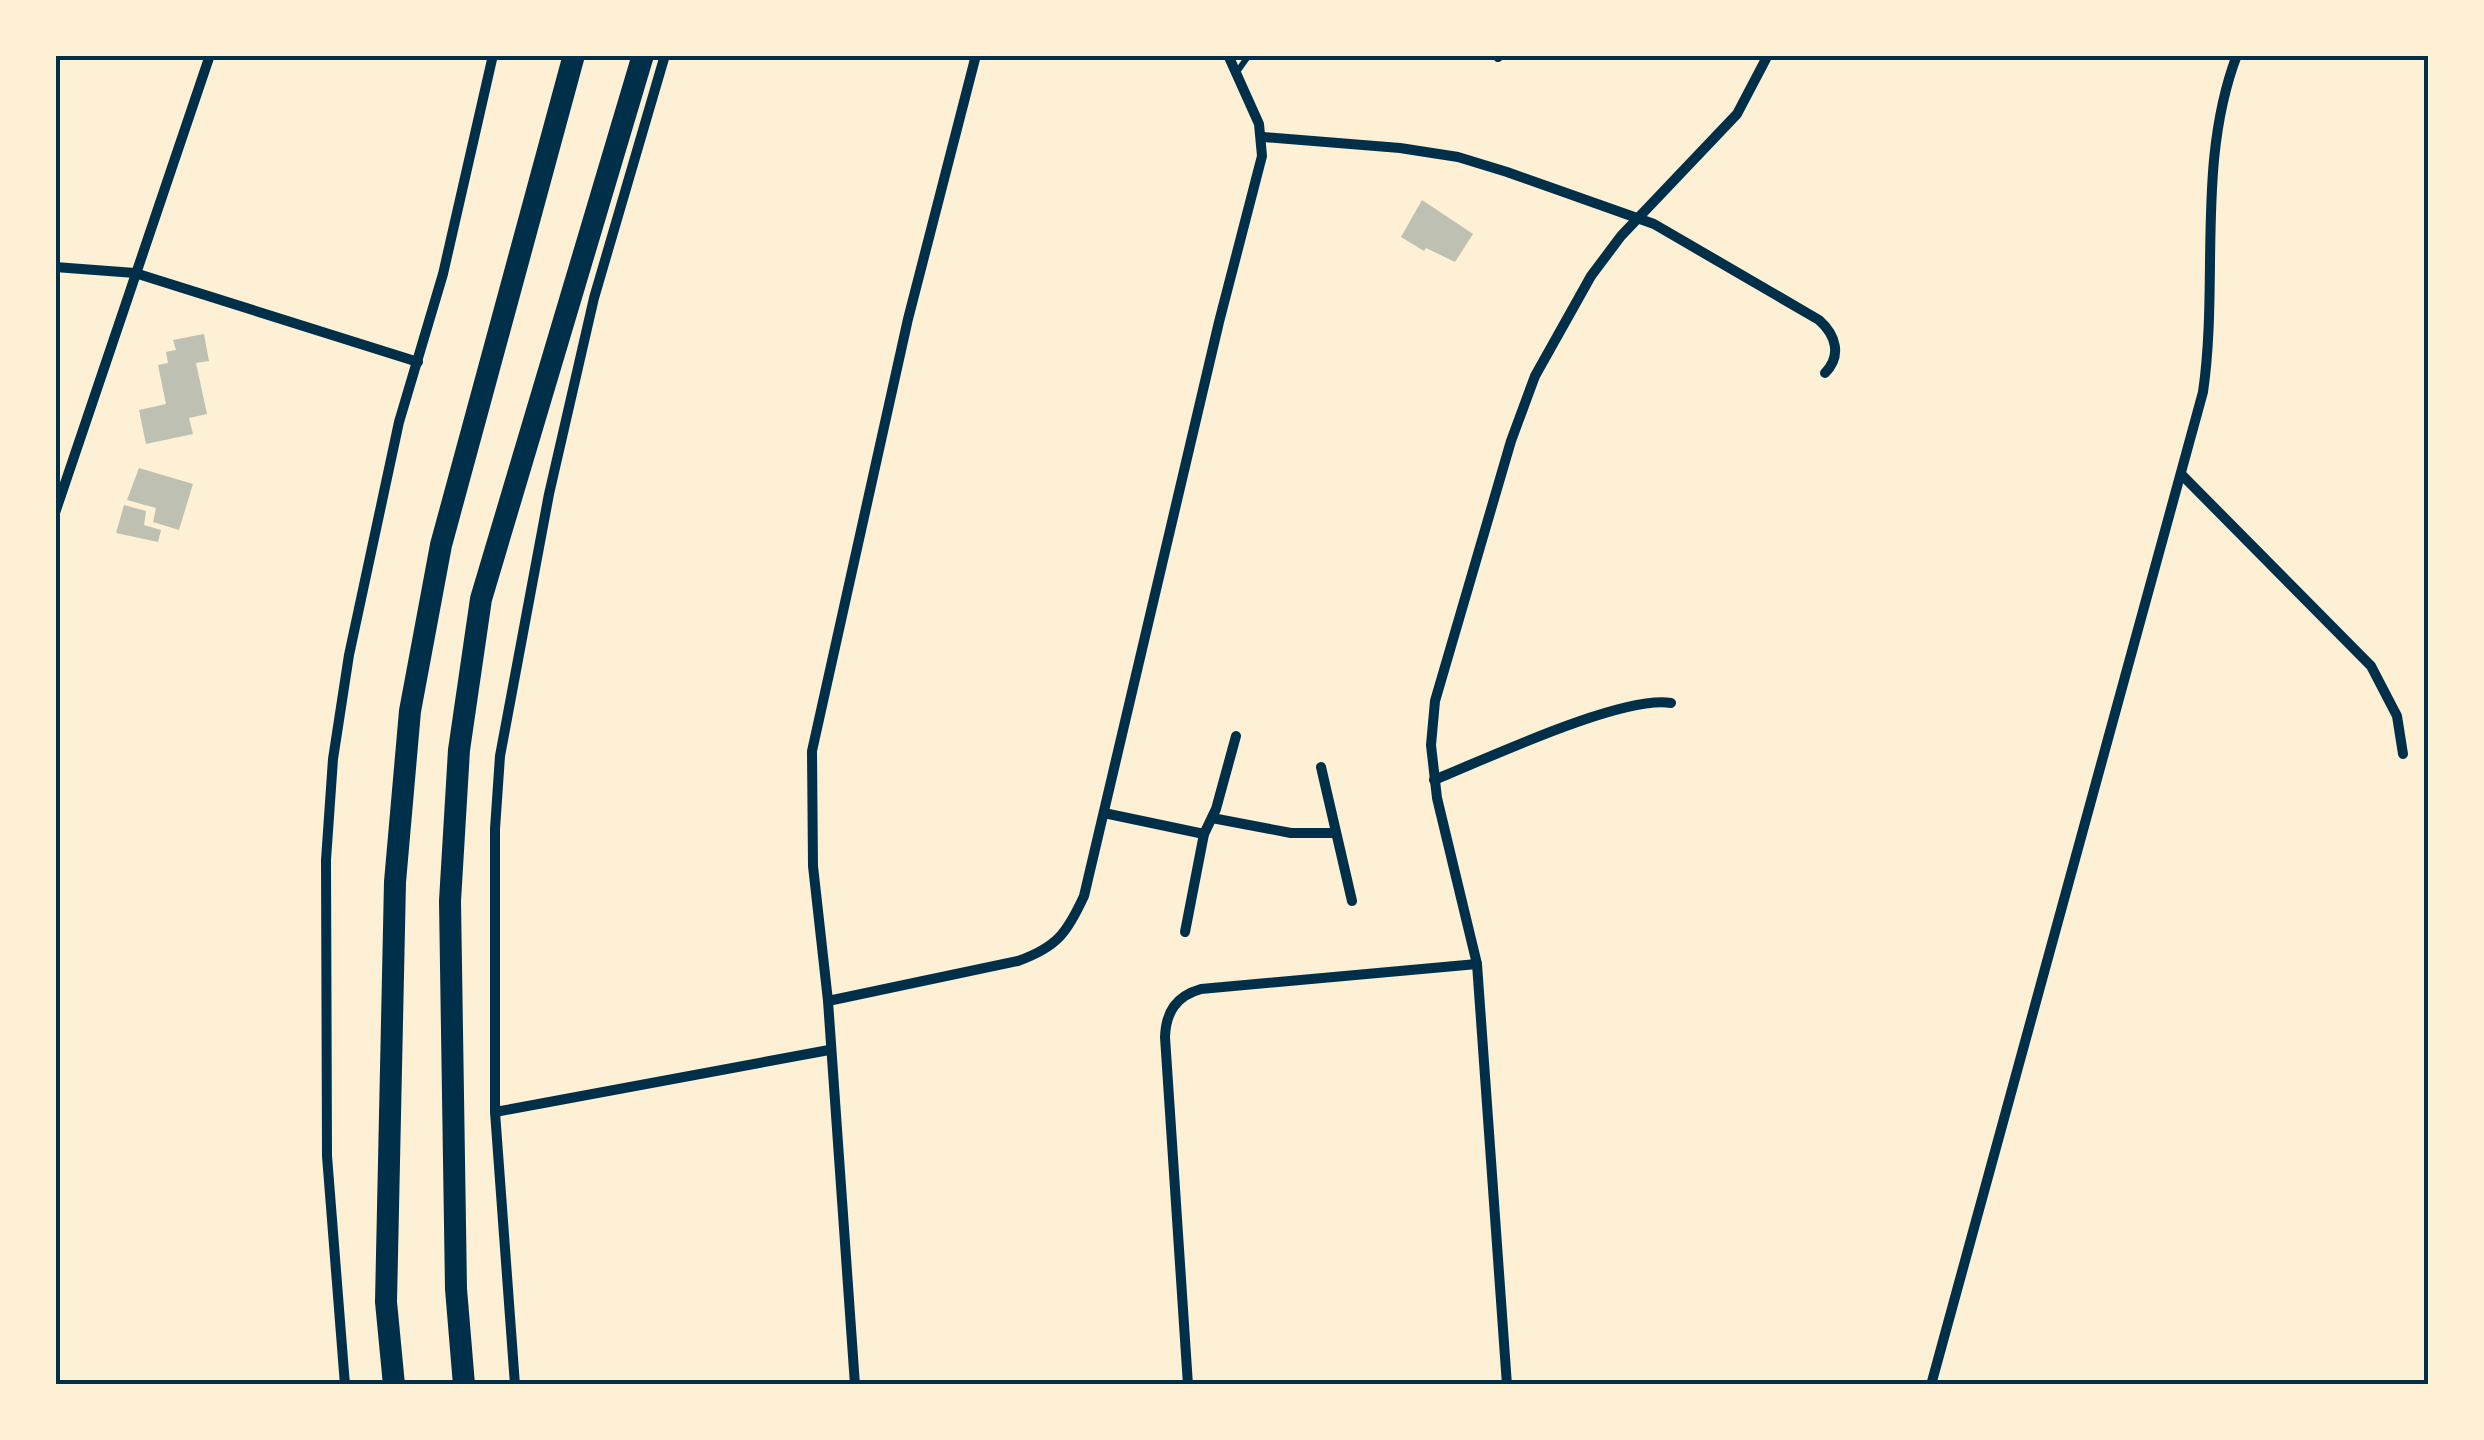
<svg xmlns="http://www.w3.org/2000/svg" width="2484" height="1440" viewBox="0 0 2484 1440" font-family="Mulish,sans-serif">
<rect width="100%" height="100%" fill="#fdf0d5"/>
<g fill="#bec0b2">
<path d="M1422,200L1473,234L1455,262L1426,248L1424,251L1401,237Z"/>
<path d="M204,334L209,361L196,363L207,414L189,418L193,434L146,444L139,410L166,404L158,365L168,363L166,352L176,350L173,340Z"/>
<path d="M139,468L193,484L179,530L153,522L156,508L127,500Z"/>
<path d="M124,505L146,511L144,525L161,530L158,542L116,533Z"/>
</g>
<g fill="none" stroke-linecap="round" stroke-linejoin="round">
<path stroke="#003049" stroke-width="6" d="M1237,72L1249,55"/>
<g stroke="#003049" stroke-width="10">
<path d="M1498,57L1499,55"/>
<path d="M1263,137L1400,148L1458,157L1507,172L1654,224L1819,320C1836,335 1842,356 1825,373"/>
<path d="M55,267L135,273L418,362"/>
<path d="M2182,475L2371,666L2397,716L2403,754"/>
<path d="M55,513L210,55"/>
<path d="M1321,767L1352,901"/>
<path d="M1434,780C1486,759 1622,695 1671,703"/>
<path d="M1104,813L1204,834L1185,932"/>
<path d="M1212,818L1291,833H1334"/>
<path d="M1204,834L1216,809L1236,736"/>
<path d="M828,1001L1018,961C1057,947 1067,933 1084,896L1219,322L1262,156L1259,124L1228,55"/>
<path d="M495,1112L829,1050"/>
<path d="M345,1385L327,1156L326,860L333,759L349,655L399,422L443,274L493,55"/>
<path d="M515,1385L495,1112V829L500,756L549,494L594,298L665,55"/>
<path d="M855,1385L828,1001L813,866L812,751L908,319L976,55"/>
<path d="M1188,1385L1165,1037C1166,1012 1176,996 1201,989L1477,964"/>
<path d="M1507,1385L1477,964L1437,798L1431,745L1435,701L1511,441L1535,376L1591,276L1621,236L1737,114L1768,55"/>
<path d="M1931,1385L2203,392C2219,281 2196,162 2237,55"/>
</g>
<g stroke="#003049" stroke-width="22">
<path d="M394,1385L386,1302L395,882L410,711L441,545L574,55"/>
<path d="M464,1385L456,1289L450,901L459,750L481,599L643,55"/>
</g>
</g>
<rect width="2484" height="1440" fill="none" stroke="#fdf0d5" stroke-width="115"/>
<rect x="58" y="58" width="2368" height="1324" fill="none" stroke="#003049" stroke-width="4"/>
</svg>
